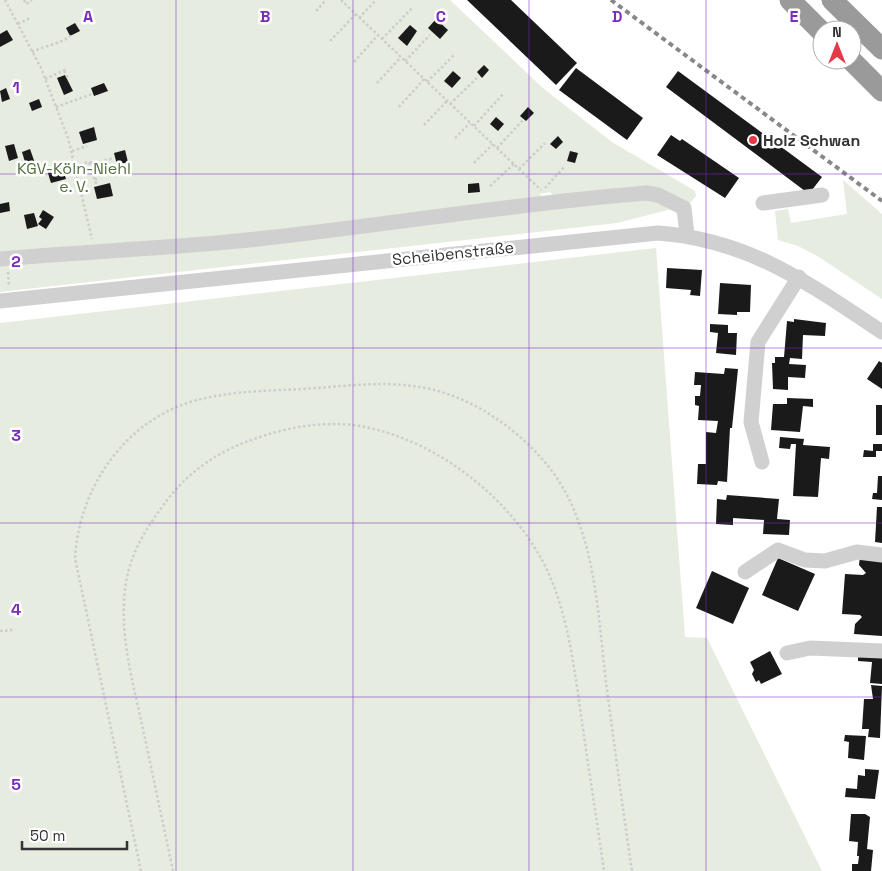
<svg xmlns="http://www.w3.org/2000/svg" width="882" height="871" viewBox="0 0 882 871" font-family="'Space Grotesk',sans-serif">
<rect width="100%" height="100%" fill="#fff"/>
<g fill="#e6ecdf">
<path d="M0,0H450L544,89L612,142L695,191L696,196L690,203L681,200L556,198L550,192L539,194L545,199L171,243L0,256Z"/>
<path d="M843,180L882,214V299L819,257L798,246L778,240L775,211L788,209L791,223L847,214Z"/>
<path d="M640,197L658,200L672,209L617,223L0,292V262Z"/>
<path d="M656,248L685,637L707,638L822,871H0V323Z"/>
</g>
<g fill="#1a1a1a">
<path d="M467,0H511L577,63L556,85Z"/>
<path d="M436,19L448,30L440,39L428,28Z"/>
<path d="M75,23L80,31L70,36L66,28Z"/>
<path d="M410,25L417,31L407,46L398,38Z"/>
<path d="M7,30L13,40L0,47V34Z"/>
<path d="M484,65L489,70L482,78L477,72Z"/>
<path d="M576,68L643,118L627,140L559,90Z"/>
<path d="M453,71L461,78L452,88L444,81Z"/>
<path d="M678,71L822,177L809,194L666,87Z"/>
<path d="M65,75L73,91L64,95L57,78Z"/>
<path d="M104,83L108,91L94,96L91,88Z"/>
<path d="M6,88L10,99L2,102L0,91Z"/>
<path d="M39,99L42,107L32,111L29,103Z"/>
<path d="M528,107L534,113L526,121L520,116Z"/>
<path d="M496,117L504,124L498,131L490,124Z"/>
<path d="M94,127L97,140L83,144L79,132Z"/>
<path d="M671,135L680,141L682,139L739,178L725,198L657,155Z"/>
<path d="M558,136L563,142L556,149L550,144Z"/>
<path d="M14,144L18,158L9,161L5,146Z"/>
<path d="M30,149L36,166L27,169L22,152Z"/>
<path d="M125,150L128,162L117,165L114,153Z"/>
<path d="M570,151L578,153L575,163L567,161Z"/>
<path d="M62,166L66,179L51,183L47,170Z"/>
<path d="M110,183L113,196L97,199L94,187Z"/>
<path d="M479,183L480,192L468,193V184Z"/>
<path d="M9,202L10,211L0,213V204Z"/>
<path d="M43,210L54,217L46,229L38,224L42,219L39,217Z"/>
<path d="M34,213L38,226L27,229L24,215Z"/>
<path d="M667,268L702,270L700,296L690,295L691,290L666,288Z"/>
<path d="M720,283L751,285L750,312H737V315L718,314Z"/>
<path d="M794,319L826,323L825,336L803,335L802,359L790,358L789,364L806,365L805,378L788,377V390L773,389L772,363H775V357H784L787,321L794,322Z"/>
<path d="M710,324L728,325V333H737L736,355L716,353L718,333L710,332Z"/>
<path d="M879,361L882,363V389L867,379Z"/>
<path d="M725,368L738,369L732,428H730L727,482L718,481L717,485L697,484L698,464H706V432L716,433L718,421L698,420L699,406L695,405V396H700L701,385H694L695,372L724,374Z"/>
<path d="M787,398L813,399V407L803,406L800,432L771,430L773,404H787Z"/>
<rect x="876" y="405" width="6" height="30"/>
<path d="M780,437L804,439L803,445L830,447L829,459L821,458L818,497L793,496L796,444H791L790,449L779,448Z"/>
<path d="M873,444H882V451H876V457H863L864,450L873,451Z"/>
<path d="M878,476H882V500L872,499L873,493H877Z"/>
<path d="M727,495L779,499L777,519L790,520L789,535L763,534L764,520L733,518V525L716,524L717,499L726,500Z"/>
<path d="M877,507H882V543L875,542Z"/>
<path d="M860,556L882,557V636L854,634L855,624L862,617L860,615L842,614L845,574L863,575L866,573L859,565Z"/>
<path d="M778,558L815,574L798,611L762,595Z"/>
<path d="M712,571L749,588L733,624L696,608Z"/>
<path d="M770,651L782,674L761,684L759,680L756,682L752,674L754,670L750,662Z"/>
<path d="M858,654L882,655V684L870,683L872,662L858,661Z"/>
<path d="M871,685L882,686L880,738L868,737L869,729H862L864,699H873Z"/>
<path d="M845,735L866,736L864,760L848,758L849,742L844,741Z"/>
<path d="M865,769L879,770L875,799L845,797L846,788L857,789L858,775L865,776Z"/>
<path d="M851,814H865L870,817L867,849L873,850L871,871H852V864H858L859,856H857L858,842L849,841Z"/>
</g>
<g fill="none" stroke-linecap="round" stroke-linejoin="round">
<g stroke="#cdcdcd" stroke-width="2.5" stroke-dasharray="2.5 2.5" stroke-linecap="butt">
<path d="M5,0L41,68L68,138L92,239"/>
<path d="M24,0L26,4L32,0"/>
<path d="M341,0L541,190"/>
<path d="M316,11L326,0"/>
<path d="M359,18L376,0"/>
<path d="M18,24L30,18"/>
<path d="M382,39L413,7"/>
<path d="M330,41L356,14"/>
<path d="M32,52C43,46 64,43 71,35"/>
<path d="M405,61L430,35"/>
<path d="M354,62L378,35"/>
<path d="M64,71L69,80"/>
<path d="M45,79L67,69"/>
<path d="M427,82L454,55"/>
<path d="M377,83L401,57"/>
<path d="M450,104L478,77"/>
<path d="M56,107L92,94"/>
<path d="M399,107L424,79"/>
<path d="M424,125L447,101"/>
<path d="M474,126L504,93"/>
<path d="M455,138L470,123"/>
<path d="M497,148L523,120"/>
<path d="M72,151L87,146"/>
<path d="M90,162L95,163L113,158"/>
<path d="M474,163L493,144"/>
<path d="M75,166L89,162L97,186"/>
<path d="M519,169L545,143"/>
<path d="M95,180L105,171L110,160"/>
<path d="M490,186L514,164"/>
<path d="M545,188L565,166"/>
<path d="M8,272L9,287"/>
<path d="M0,631L14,630"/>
<path d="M141,871L75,558C79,490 121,426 187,403C224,391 264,391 302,389C339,387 377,381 413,386C463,392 510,422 543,460C597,521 597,613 607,690C615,750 623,811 632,871"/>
<path d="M173,871C163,824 153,776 143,729C132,678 115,621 129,569C136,543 152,520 168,499C193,467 224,448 263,436C293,426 328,421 360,426C434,439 506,494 542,560C568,609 574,667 582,722C589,772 597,821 604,871"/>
</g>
<g stroke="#d0d0d0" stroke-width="15">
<path d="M763,203L822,195"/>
<path d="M0,259C92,251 183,248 275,237C398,223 521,203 646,193L658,195L684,208L687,235"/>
<path d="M0,301L658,233C750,240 808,283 882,332"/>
<path d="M762,462L751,422L758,342L799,277"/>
<path d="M745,572L778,550L805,560L825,561L857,552L882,555"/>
<path d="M787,653L810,648L882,651"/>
</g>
<g stroke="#9a9a9a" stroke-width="21">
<path d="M790,0L822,32"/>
<path d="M832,0L882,49"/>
<path d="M851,60L882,91"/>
</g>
<path stroke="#888" stroke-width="4" stroke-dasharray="5 4" stroke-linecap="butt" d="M611,0L882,201"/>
</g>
<path fill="none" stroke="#7b2cbf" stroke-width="1" stroke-opacity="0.55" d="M176,0V871M353,0V871M529,0V871M706,0V871M0,174H882M0,348H882M0,523H882M0,697H882"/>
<circle fill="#e63946" stroke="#fff" stroke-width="2" cx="753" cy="140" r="5"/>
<g text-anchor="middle" stroke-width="5" stroke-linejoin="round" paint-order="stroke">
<g font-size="16" font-weight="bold" fill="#333" stroke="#fff" text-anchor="start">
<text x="763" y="146">Holz Schwan</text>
</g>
<g font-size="16" fill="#56703f" stroke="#fff">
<text x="74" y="174">KGV-Köln-Niehl<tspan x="74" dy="18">e. V.</tspan></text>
</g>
<g font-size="16" fill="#333" stroke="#fff">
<text transform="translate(453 253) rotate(-6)" y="6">Scheibenstraße</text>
</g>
</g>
<g font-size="16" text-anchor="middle" font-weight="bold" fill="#7b2cbf" stroke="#fff" stroke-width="5" stroke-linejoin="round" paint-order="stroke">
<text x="88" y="22">A</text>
<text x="265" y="22">B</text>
<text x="441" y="22">C</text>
<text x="617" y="22">D</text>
<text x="794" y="22">E</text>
<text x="16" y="93">1</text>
<text x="16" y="267">2</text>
<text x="16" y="441">3</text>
<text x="16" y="615">4</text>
<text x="16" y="790">5</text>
</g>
<g transform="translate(837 45)"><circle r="24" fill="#ffffff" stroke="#adadad"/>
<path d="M0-4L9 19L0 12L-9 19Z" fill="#e63946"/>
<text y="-8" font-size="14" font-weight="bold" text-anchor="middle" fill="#333333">N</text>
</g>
<path d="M22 841v8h105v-8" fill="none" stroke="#333333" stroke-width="2.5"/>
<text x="30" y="841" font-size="15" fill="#333333" stroke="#ffffff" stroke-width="4" paint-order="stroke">50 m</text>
</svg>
